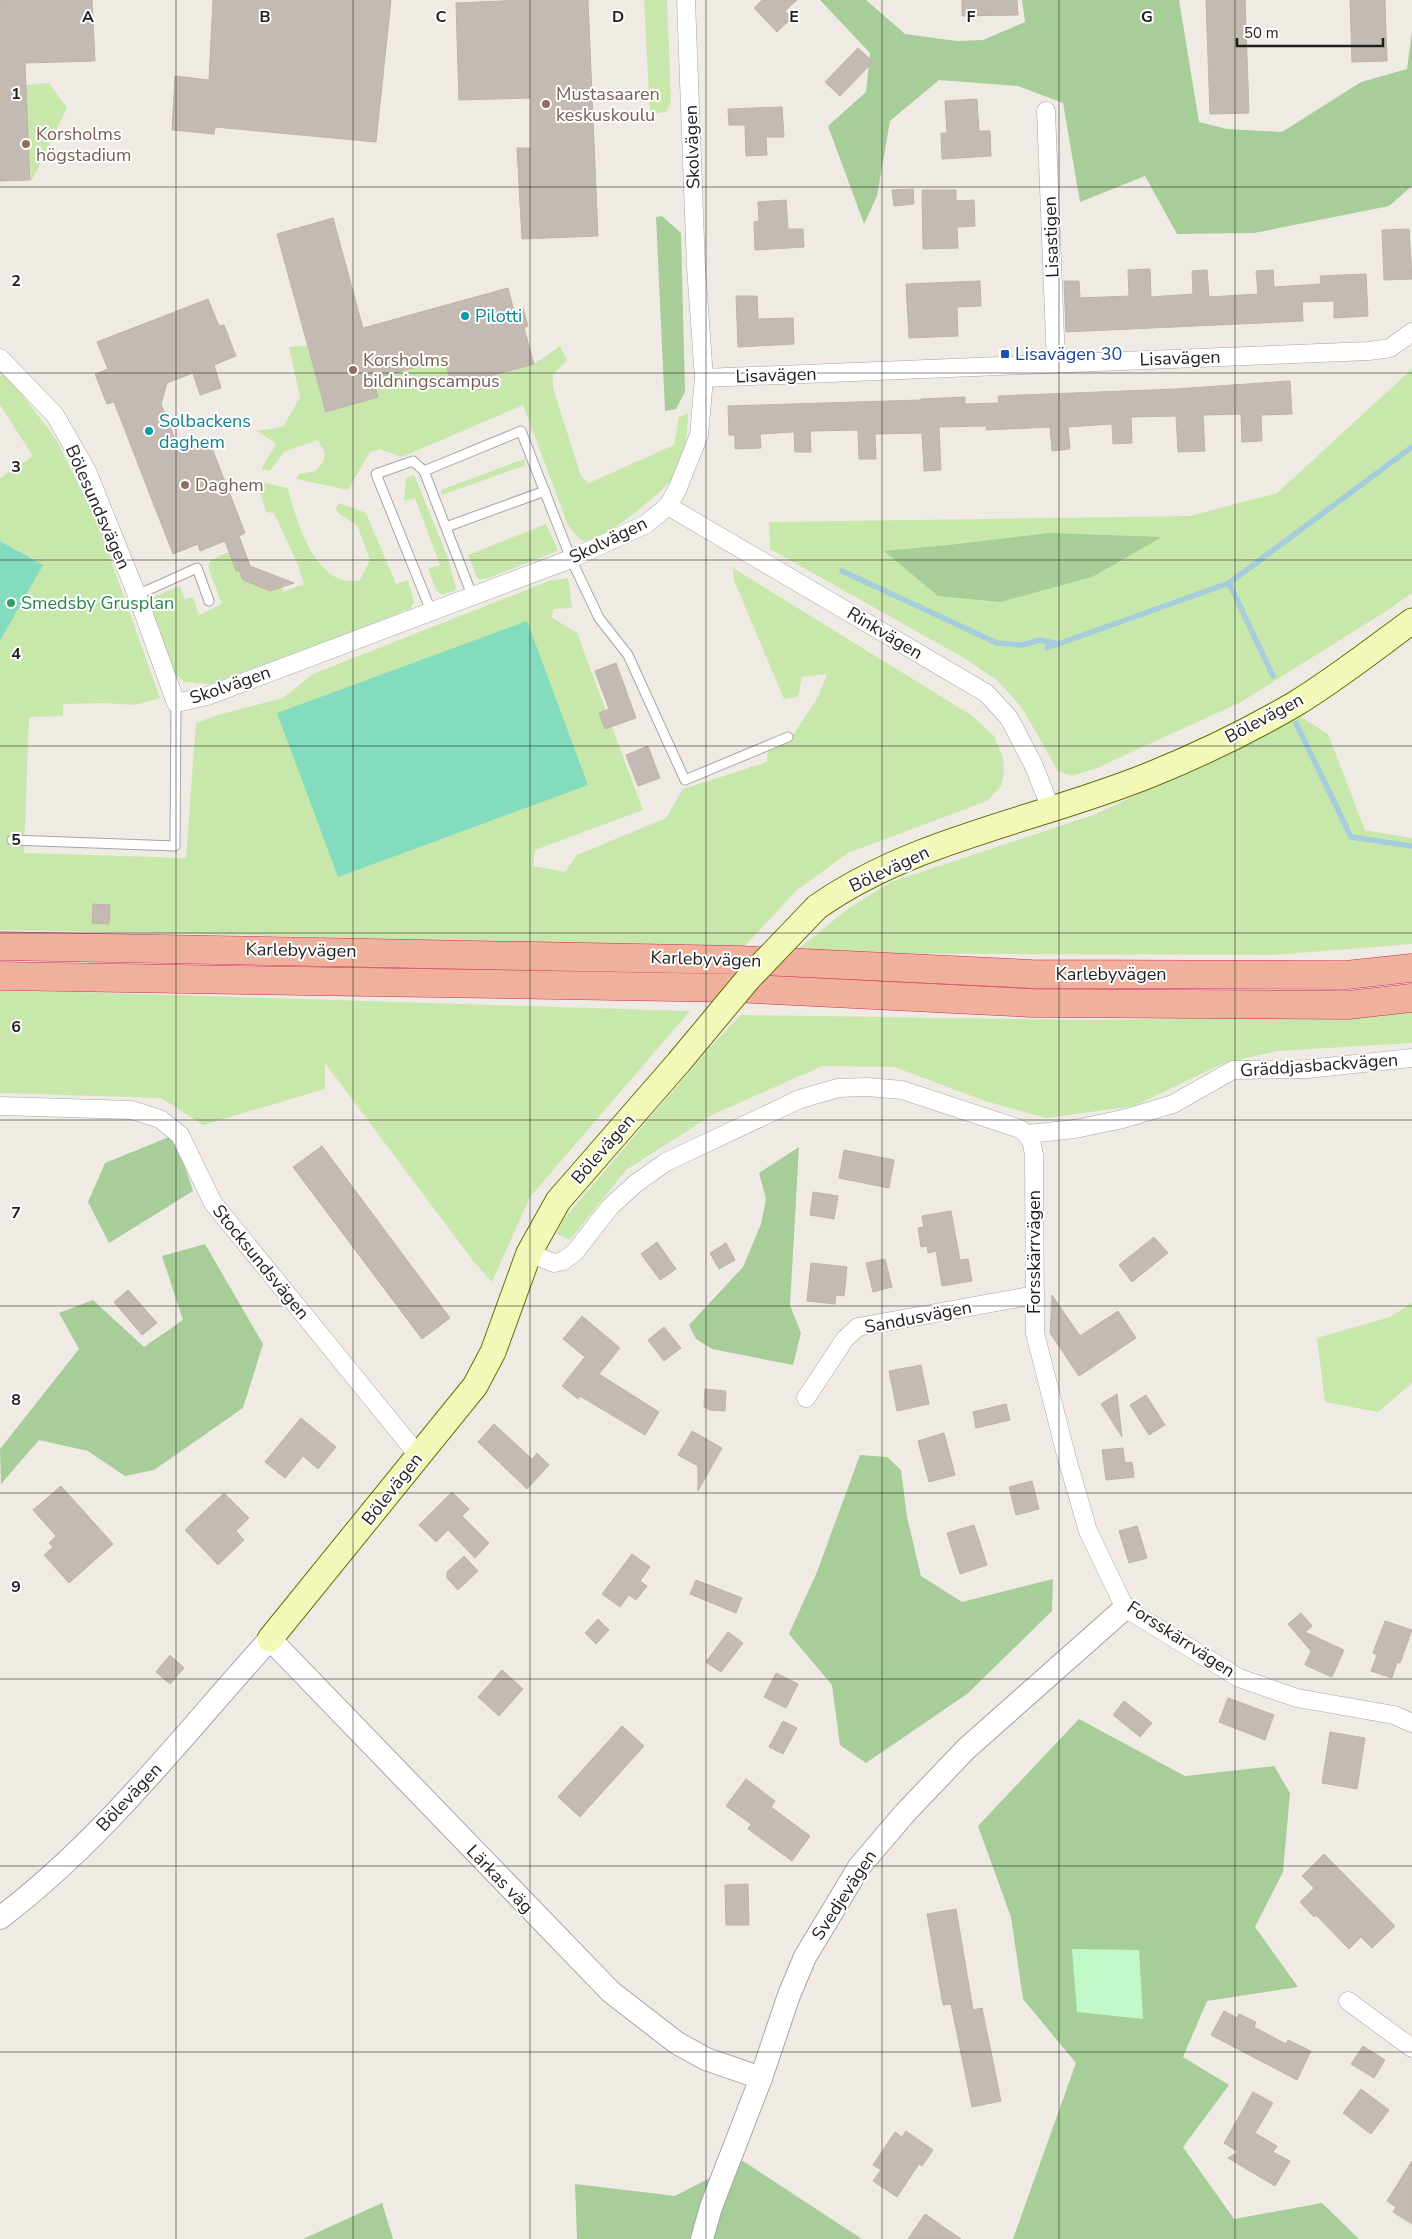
<svg xmlns="http://www.w3.org/2000/svg" width="1412" height="2239" font-family="'Nunito Sans',sans-serif">
	<style>
		.grass { fill: #c7e8aa }
		.forest { fill: #a7cd99 }
		.park { fill: #c1f8c8 }
		.pitch { fill: #83dcbd }
		.lines { fill: none; stroke-linecap: round; stroke-linejoin: round }
		.stream { stroke: #a5cddc; stroke-width: 5.5 }
		.building { fill: #c3bbb3; stroke: #c0b3a7 }
		.service-casing { stroke: #a5a5a5; stroke-width: 11 }
		.minor-casing { stroke: #a5a5a5; stroke-width: 19 }
		.tertiary-casing { stroke: #a5a5a5; stroke-width: 24 }
		.secondary-casing { stroke: #637307; stroke-width: 27 }
		.trunk-casing { stroke: #d6275d; stroke-width: 29 }
		.service { stroke: #fff; stroke-width: 9 }
		.minor { stroke: #fff; stroke-width: 18 }
		.tertiary { stroke: #fff; stroke-width: 22 }
		.secondary { stroke: #f3f8b8; stroke-width: 25 }
		.trunk { stroke: #f0b19c; stroke-width: 28 }
		.secondary-bridge-casing { stroke: #637307; stroke-width: 27; stroke-linecap: butt }
		.secondary-bridge { stroke: #f3f8b8; stroke-width: 25 }
		.grid { fill: none; stroke: #1e1e1e; stroke-width: 1; stroke-opacity: 0.55 }
		.education-dot { fill: #8d6e63; stroke: #fff; stroke-width: 2 }
		.culture-dot { fill: #0f9aa8; stroke: #fff; stroke-width: 2 }
		.transit-dot { fill: #1a4fb4; stroke: #fff; stroke-width: 2 }
		.leisure-dot { fill: #2e9e5b; stroke: #fff; stroke-width: 2 }
		.labels { text-anchor: middle; stroke-width: 4; stroke-linejoin: round; paint-order: stroke }
		.education-label { font-size: 18px; fill: #785e54; stroke: #fff; text-anchor: start }
		.street-label { font-size: 18px; fill: #1e1e1e; stroke: #fff }
		.culture-label { font-size: 18px; fill: #0d838f; stroke: #fff; text-anchor: start }
		.transit-label { font-size: 18px; fill: #164399; stroke: #fff; text-anchor: start }
		.leisure-label { font-size: 18px; fill: #27864d; stroke: #fff; text-anchor: start }
		.grid-label { font-size: 16px; text-anchor: middle; font-weight: bold; fill: #1e1e1e; stroke: #fff; stroke-width: 4; stroke-linejoin: round; paint-order: stroke }
	</style>
	<rect width="100%" height="100%" fill="#efebe4"/>
	<g class="grass">
		<polygon points="644,0 667,0 671,101 666,112 650,114"/>
		<polygon points="49,83 67,108 31,182 26,85"/>
		<path d="M 307,345 L 326,412 L 378,397 L 373,379 L 444,359 L 452,386 L 534,364 L 560,346 L 567,361 L 553,374 L 553,388 L 581,476 L 589,483 L 674,445 L 679,417 L 688,413 C 688,427 685,462 677,473 C 667,489 602,543 585,541 C 578,540 572,530 568,525 L 523,405 L 402,457 L 380,449 L 370,452 L 348,490 L 296,479 L 299,474 L 316,471 L 323,462 L 325,453 L 318,440 L 284,452 L 270,471 L 261,469 L 276,444 L 257,431 L 283,427 L 300,397 L 289,347 Z"/>
		<polygon points="1412,369 1412,593 1391,608 1241,702 1099,767 1072,776 1058,771 1022,708 998,681 964,658 770,549 769,522 1190,516 1277,493"/>
		<polygon points="3,373 20,392 56,439 97,521 160,698 135,705 105,703 63,704 63,716 29,717 24,853 186,858 196,723 218,715 283,698 313,674 549,581 568,578 572,608 554,609 551,617 577,633 643,810 535,850 533,866 565,872 577,855 666,818 683,789 767,762 768,743 789,741 818,697 827,674 802,677 798,697 784,699 734,580 733,568 971,715 994,736 1003,758 1004,773 1001,786 987,801 848,853 797,890 741,950 243,935 0,930 0,641 42,565 0,541 0,478 33,456 0,405 0,377"/>
		<polygon points="524,459 526,465 442,495 441,490"/>
		<polygon points="414,475 446,553 456,588 453,591 442,595 436,590 428,569 440,565 415,498 404,501 406,478"/>
		<path d="M 261,482 L 288,488 C 296,521 316,590 360,580 L 370,560 L 357,525 L 339,514 L 336,509 L 339,503 L 366,513 L 396,584 L 408,580 L 414,602 L 411,608 L 365,627 L 211,684 L 184,682 L 174,672 L 148,604 L 151,598 L 180,586 L 185,600 L 193,597 L 199,615 L 222,604 L 208,567 L 211,560 L 229,552 L 235,571 L 239,570 L 243,580 L 270,591 L 282,587 L 283,592 L 304,584 L 298,565 L 274,513 L 266,512 L 258,484 Z"/>
		<polygon points="546,524 557,548 557,551 486,579 478,579 468,555"/>
		<polygon points="1301,717 1328,734 1365,830 1412,838 1412,944 1274,955 793,953 849,908 891,882 1096,814"/>
		<polygon points="0,991 75,992 690,1011 530,1197 492,1282 474,1262 325,1063 325,1089 203,1125 161,1098 0,1093"/>
		<polygon points="1412,1010 1412,1043 1277,1051 1224,1063 1134,1106 1046,1118 985,1101 894,1067 822,1066 714,1114 626,1170 570,1240 557,1234 562,1221 713,1044 741,1015 1095,1020 1374,1014"/>
		<polygon points="1412,1303 1412,1383 1378,1412 1325,1402 1317,1338 1390,1317"/>
	</g>
	<g class="forest">
		<polygon points="820,0 866,0 905,34 957,41 983,40 1025,22 1022,0 1179,0 1199,122 1227,129 1282,132 1361,82 1407,69 1412,31 1412,186 1389,206 1254,233 1177,234 1145,176 1080,202 1063,103 1018,86 939,80 890,121 877,196 864,224 828,126 866,92 870,53"/>
		<polygon points="662,216 681,233 685,392 676,409 665,411 656,217"/>
		<polygon points="1049,533 1162,537 1092,577 1000,602 938,596 884,551 949,545"/>
		<polygon points="174,1135 193,1191 109,1243 88,1202 105,1163"/>
		<polygon points="799,1147 790,1305 801,1333 793,1365 712,1349 696,1339 689,1325 743,1267 761,1224 766,1199 759,1173"/>
		<polygon points="205,1244 263,1344 243,1408 154,1470 125,1476 88,1451 39,1440 1,1484 0,1449 79,1349 59,1313 93,1300 144,1347 183,1320 162,1256"/>
		<polygon points="860,1455 887,1457 901,1470 907,1517 921,1576 962,1602 1053,1579 1052,1611 967,1694 866,1763 840,1745 832,1685 789,1634 817,1572"/>
		<polygon points="1079,1719 1185,1776 1274,1766 1290,1793 1283,1872 1255,1927 1298,1987 1207,2001 1183,2057 1229,2085 1183,2147 1234,2219 1322,2203 1359,2239 1013,2239 1076,2063 1023,1999 1011,1917 978,1826"/>
		<polygon points="743,2161 862,2239 577,2239 575,2184 675,2196"/>
		<polygon points="382,2203 393,2239 303,2239"/>
	</g>
	<polygon class="park" points="1072,1949 1139,1950 1143,2019 1077,2012"/>
	<g class="pitch">
		<polygon points="0,541 43,565 0,641"/>
		<polygon points="527,621 588,785 338,877 277,713"/>
	</g>
	<g class="lines">
		<g class="stream">
			<polyline points="842,571 997,643 1022,645 1040,640 1058,644"/>
			<polyline points="1229,583 1273,676"/>
			<polyline points="1047,648 1229,583 1412,447"/>
			<polyline points="1296,723 1351,837 1412,846"/>
		</g>
	</g>
	<g class="building">
		<polygon points="0,0 92,0 95,61 25,63 30,180 0,181"/>
		<polygon points="213,0 391,0 376,142 215,127 214,134 172,130 175,76 209,80"/>
		<polygon points="524,0 588,0 598,236 522,239 517,148 531,148 531,98 459,100 456,3"/>
		<polygon points="762,0 797,0 785,11 792,18 777,32 754,8"/>
		<polygon points="962,0 1017,0 1018,15 962,16"/>
		<polygon points="1206,0 1245,0 1249,113 1210,114"/>
		<polygon points="1350,0 1385,0 1387,61 1352,62"/>
		<polygon points="858,48 873,62 840,96 825,82"/>
		<polygon points="977,99 979,131 990,131 991,156 942,159 941,133 947,133 945,101"/>
		<polygon points="782,107 784,137 766,137 767,155 746,156 745,125 729,125 728,109"/>
		<polygon points="913,189 914,204 894,206 892,190"/>
		<polygon points="922,190 956,190 956,201 974,200 975,226 957,227 958,248 923,249"/>
		<polygon points="786,200 788,229 803,229 804,247 755,250 754,222 759,221 758,202"/>
		<polygon points="333,218 363,328 508,288 514,311 523,308 528,326 524,328 534,364 452,386 444,359 373,379 378,397 326,412 277,234"/>
		<polygon points="1409,229 1412,279 1384,280 1382,230"/>
		<polygon points="1150,269 1151,297 1193,294 1192,271 1207,270 1209,297 1258,294 1256,271 1273,270 1274,287 1321,284 1320,276 1366,274 1368,316 1334,318 1334,301 1302,302 1303,321 1066,332 1064,281 1079,281 1080,298 1129,296 1128,270"/>
		<polygon points="980,281 981,306 957,307 958,336 909,338 906,284"/>
		<polygon points="736,296 757,296 758,319 793,318 794,344 738,347"/>
		<polygon points="208,299 219,326 224,325 236,356 214,365 221,388 200,395 193,373 167,383 161,404 181,454 210,443 245,533 239,536 250,566 294,583 270,591 243,580 239,570 236,571 225,541 200,551 198,544 173,554 114,402 107,404 95,374 108,369 97,342"/>
		<polygon points="1290,381 1292,414 1261,415 1262,441 1242,442 1241,414 1203,415 1205,451 1178,452 1176,416 1131,417 1132,443 1113,444 1112,424 1068,427 1070,449 1052,451 1050,427 986,430 986,426 939,427 941,470 924,471 922,433 875,434 876,459 859,459 858,430 810,431 811,452 795,452 794,432 760,434 761,448 735,449 735,435 729,435 728,406 921,400 921,399 965,397 965,404 999,403 998,396 1175,389"/>
		<polygon points="616,663 636,718 605,729 599,713 609,709 595,671"/>
		<polygon points="648,746 660,778 638,786 626,755"/>
		<polygon points="93,904 110,905 109,924 92,923"/>
		<polygon points="322,1146 450,1318 422,1339 293,1167"/>
		<polygon points="844,1150 894,1160 889,1188 839,1178"/>
		<polygon points="813,1192 838,1196 834,1219 810,1215"/>
		<polygon points="951,1211 960,1260 968,1259 972,1281 942,1286 936,1251 928,1253 927,1246 921,1247 918,1228 924,1227 922,1216"/>
		<polygon points="1154,1237 1168,1253 1132,1282 1119,1265"/>
		<polygon points="657,1242 676,1269 660,1280 641,1254"/>
		<polygon points="726,1243 735,1260 719,1269 710,1253"/>
		<polygon points="885,1259 892,1287 873,1292 866,1263"/>
		<polygon points="811,1263 847,1267 844,1296 836,1295 835,1304 807,1301"/>
		<polygon points="128,1290 157,1323 142,1335 114,1302"/>
		<polygon points="1052,1295 1080,1336 1118,1311 1136,1338 1079,1376 1050,1333"/>
		<polygon points="582,1316 620,1348 599,1374 659,1412 645,1435 580,1396 578,1399 562,1386 585,1357 563,1339"/>
		<polygon points="664,1327 681,1348 664,1361 648,1340"/>
		<polygon points="921,1365 929,1404 897,1411 889,1371"/>
		<polygon points="705,1389 726,1391 725,1411 710,1410 704,1407"/>
		<polygon points="1117,1394 1122,1437 1101,1404"/>
		<polygon points="1146,1395 1165,1425 1149,1435 1130,1405"/>
		<polygon points="1006,1404 1010,1420 976,1428 973,1412"/>
		<polygon points="301,1418 336,1447 318,1469 303,1456 285,1478 265,1462"/>
		<polygon points="494,1424 532,1459 537,1453 549,1465 527,1489 478,1442"/>
		<polygon points="692,1431 722,1448 698,1491 698,1466 678,1455"/>
		<polygon points="944,1433 955,1475 929,1482 918,1441"/>
		<polygon points="1123,1448 1125,1463 1132,1462 1134,1477 1106,1480 1102,1450"/>
		<polygon points="1032,1481 1039,1509 1016,1515 1009,1487"/>
		<polygon points="61,1486 113,1544 69,1583 44,1555 53,1547 49,1543 56,1536 33,1510"/>
		<polygon points="452,1492 469,1509 462,1516 489,1543 475,1558 448,1530 436,1542 419,1525"/>
		<polygon points="224,1493 249,1518 236,1531 244,1540 218,1565 185,1530"/>
		<polygon points="974,1525 987,1565 960,1574 947,1533"/>
		<polygon points="1137,1526 1147,1558 1129,1563 1119,1531"/>
		<polygon points="632,1554 650,1567 640,1581 647,1586 636,1600 629,1595 620,1607 602,1594"/>
		<polygon points="464,1556 478,1571 458,1590 447,1578 447,1572"/>
		<polygon points="696,1580 742,1598 736,1613 690,1594"/>
		<polygon points="1301,1613 1312,1626 1305,1632 1344,1650 1332,1677 1305,1665 1311,1651 1288,1624"/>
		<polygon points="598,1619 609,1630 596,1644 585,1633"/>
		<polygon points="1385,1621 1412,1630 1400,1663 1397,1662 1392,1678 1371,1671 1377,1655 1373,1653"/>
		<polygon points="728,1632 743,1643 721,1672 706,1662"/>
		<polygon points="170,1655 184,1668 170,1684 156,1672"/>
		<polygon points="502,1670 523,1689 499,1716 478,1697"/>
		<polygon points="776,1673 798,1684 786,1708 764,1697"/>
		<polygon points="1228,1698 1274,1715 1265,1740 1219,1722"/>
		<polygon points="1124,1701 1152,1723 1140,1737 1113,1715"/>
		<polygon points="783,1721 797,1728 783,1754 769,1747"/>
		<polygon points="622,1726 644,1746 580,1817 558,1797"/>
		<polygon points="1330,1732 1365,1738 1357,1789 1322,1783"/>
		<polygon points="746,1779 775,1801 771,1807 810,1836 792,1861 748,1829 751,1824 726,1806"/>
		<polygon points="1324,1854 1395,1926 1372,1948 1361,1937 1349,1949 1316,1915 1314,1917 1300,1902 1314,1888 1302,1876"/>
		<polygon points="748,1884 749,1925 726,1925 725,1885"/>
		<polygon points="956,1909 973,2010 982,2008 1001,2101 972,2107 951,2004 943,2005 927,1914"/>
		<polygon points="1224,2011 1237,2018 1239,2014 1256,2022 1254,2027 1286,2044 1288,2040 1311,2051 1297,2080 1211,2035"/>
		<polygon points="1363,2046 1385,2060 1374,2078 1351,2064"/>
		<polygon points="1361,2089 1389,2110 1371,2134 1343,2113"/>
		<polygon points="1253,2092 1273,2103 1255,2133 1277,2146 1273,2152 1290,2161 1275,2186 1228,2158 1238,2152 1224,2143"/>
		<polygon points="906,2131 933,2150 922,2166 919,2164 897,2197 873,2181 881,2170 873,2165 895,2132 902,2137"/>
		<polygon points="1412,2161 1412,2224 1393,2212 1396,2207 1387,2201"/>
		<polygon points="925,2214 961,2239 908,2239"/>
	</g>
	<g class="lines">
		<g class="service-casing">
			<g id="service">
				<polyline points="424,471 413,461 376,474 431,611"/>
				<polyline points="446,527 545,491"/>
				<polyline points="137,595 197,568 209,601"/>
				<polyline points="472,595 424,471 521,431 571,559 599,618 628,655 685,780 788,737"/>
				<polyline points="12,840 175,846 176,703"/>
			</g>
		</g>
		<g class="minor-casing">
			<g id="minor">
				<polyline points="1046,111 1056,363"/>
				<polyline points="0,358 55,415 87,471 137,595 176,703 207,696 571,559 646,524 668,506 677,490 699,435 704,378 696,267 686,0"/>
				<polyline points="704,378 1369,351 1390,348 1412,332"/>
				<polyline points="668,506 986,693 1009,718 1033,764 1051,809"/>
				<polyline points="0,1106 132,1110 160,1119 180,1135 213,1203 418,1455"/>
				<polyline points="1028,1134 1075,1129 1123,1119 1173,1104 1233,1070 1307,1069 1412,1058"/>
				<path d="M 529,1253 L 554,1263 L 563,1261 L 575,1252 L 610,1207 L 635,1184 L 666,1162 L 800,1099 L 838,1088 L 867,1087 L 902,1090 L 1020,1129 C 1031,1136 1032,1142 1034,1155 L 1035,1333 L 1066,1455 L 1088,1531 L 1125,1608 L 1239,1678 L 1297,1698 L 1394,1715 L 1412,1723"/>
				<polyline points="806,1398 845,1339 858,1327 1035,1295"/>
				<polyline points="1348,2001 1412,2048"/>
			</g>
		</g>
		<g class="tertiary-casing">
			<g id="tertiary">
				<path d="M 0,1918 C 104,1839 183,1735 270,1639 L 611,1992 L 677,2043 L 706,2059 L 761,2078"/>
				<polyline points="702,2239 711,2207 761,2078 789,1995 805,1957 859,1867 905,1813 966,1749 1125,1608"/>
			</g>
		</g>
		<g class="secondary-casing">
			<g id="secondary">
				<path d="M 817,907 C 915,838 1043,819 1152,774 C 1199,755 1252,729 1295,704 C 1336,679 1374,649 1412,621"/>
				<polyline points="270,1639 475,1386 493,1352 529,1253 558,1201 679,1062"/>
			</g>
		</g>
		<g class="trunk-casing">
			<g id="trunk">
				<polyline points="0,946 739,960 1032,974 1346,975 1412,968"/>
				<polyline points="0,976 733,988 1032,1003 1348,1005 1412,998"/>
			</g>
		</g>
		<use href="#service" class="service"/>
		<use href="#minor" class="minor"/>
		<use href="#tertiary" class="tertiary"/>
		<use href="#secondary" class="secondary"/>
		<use href="#trunk" class="trunk"/>
		<g class="secondary-bridge-casing">
			<polyline id="secondary-bridge" points="679,1062 748,979 817,907"/>
		</g>
		<use href="#secondary-bridge" class="secondary-bridge"/>
	</g>
	<path class="grid" d="M 176,0 L 176,2239M 353,0 L 353,2239M 530,0 L 530,2239M 706,0 L 706,2239M 882,0 L 882,2239M 1059,0 L 1059,2239M 1235,0 L 1235,2239M 0,187 L 1412,187M 0,373 L 1412,373M 0,560 L 1412,560M 0,746 L 1412,746M 0,933 L 1412,933M 0,1120 L 1412,1120M 0,1306 L 1412,1306M 0,1493 L 1412,1493M 0,1679 L 1412,1679M 0,1866 L 1412,1866M 0,2052 L 1412,2052"/>
	<g class="education-dot">
		<circle cx="546" cy="104" r="5"/>
		<circle cx="26" cy="144" r="5"/>
		<circle cx="353" cy="370" r="5"/>
		<circle cx="185" cy="485" r="5"/>
	</g>
	<g class="culture-dot">
		<circle cx="465" cy="316" r="5"/>
		<circle cx="149" cy="431" r="5"/>
	</g>
	<rect class="transit-dot" x="1000" y="349" width="10" height="10" rx="2.5"/>
	<circle class="leisure-dot" cx="11" cy="603" r="5"/>
	<g class="labels">
		<g class="education-label">
			<text x="556" y="100">Mustasaaren<tspan x="556" dy="21">keskuskoulu</tspan></text>
			<text x="36" y="140">Korsholms<tspan x="36" dy="21">högstadium</tspan></text>
			<text x="363" y="366">Korsholms<tspan x="363" dy="21">bildningscampus</tspan></text>
			<text x="195" y="491">Daghem</text>
		</g>
		<g class="street-label">
			<text transform="translate(692 147) rotate(-92)" y="6">Skolvägen</text>
			<text transform="translate(1051 237) rotate(-92)" y="6">Lisastigen</text>
			<text transform="translate(1180 358) rotate(-2)" y="6">Lisavägen</text>
			<text transform="translate(776 375) rotate(-2)" y="6">Lisavägen</text>
			<text transform="translate(98 507) rotate(66)" y="6">Bölesundsvägen</text>
			<text transform="translate(608 540) rotate(-26)" y="6">Skolvägen</text>
			<text transform="translate(885 633) rotate(31)" y="6">Rinkvägen</text>
			<text transform="translate(230 685) rotate(-19)" y="6">Skolvägen</text>
			<text transform="translate(1264 718) rotate(-28)" y="6">Bölevägen</text>
			<text transform="translate(889 869) rotate(-25)" y="6">Bölevägen</text>
			<text transform="translate(301 950) rotate(1)" y="6">Karlebyvägen</text>
			<text transform="translate(706 959) rotate(2)" y="6">Karlebyvägen</text>
			<text x="1111" y="980">Karlebyvägen</text>
			<text transform="translate(1319 1065) rotate(-4)" y="6">Gräddjasbackvägen</text>
			<text transform="translate(603 1149) rotate(-49)" y="6">Bölevägen</text>
			<text transform="translate(1034 1252) rotate(-90)" y="6">Forsskärrvägen</text>
			<text transform="translate(261 1262) rotate(51)" y="6">Stocksundsvägen</text>
			<text transform="translate(918 1317) rotate(-11)" y="6">Sandusvägen</text>
			<text transform="translate(392 1489) rotate(-52)" y="6">Bölevägen</text>
			<text transform="translate(1181 1639) rotate(33)" y="6">Forsskärrvägen</text>
			<text transform="translate(129 1797) rotate(-47)" y="6">Bölevägen</text>
			<text transform="translate(500 1879) rotate(46)" y="6">Lärkas väg</text>
			<text transform="translate(844 1895) rotate(-57)" y="6">Svedjevägen</text>
		</g>
		<g class="culture-label">
			<text x="475" y="322">Pilotti</text>
			<text x="159" y="427">Solbackens<tspan x="159" dy="21">daghem</tspan></text>
		</g>
		<g class="transit-label">
			<text x="1015" y="360">Lisavägen 30</text>
		</g>
		<g class="leisure-label">
			<text x="21" y="609">Smedsby Grusplan</text>
		</g>
	</g>
	<g class="grid-label">
		<text x="88" y="22">A</text>
		<text x="265" y="22">B</text>
		<text x="441" y="22">C</text>
		<text x="618" y="22">D</text>
		<text x="794" y="22">E</text>
		<text x="971" y="22">F</text>
		<text x="1147" y="22">G</text>
		<text x="16" y="99">1</text>
		<text x="16" y="286">2</text>
		<text x="16" y="472">3</text>
		<text x="16" y="659">4</text>
		<text x="16" y="845">5</text>
		<text x="16" y="1032">6</text>
		<text x="16" y="1218">7</text>
		<text x="16" y="1405">8</text>
		<text x="16" y="1592">9</text>
	</g>
	<path d="M1237 38v8h146v-8" fill="none" stroke="#1e1e1e" stroke-width="2.5"/>
	<text x="1244" y="38" font-size="15" fill="#1e1e1e" stroke="#ffffff" stroke-width="4" paint-order="stroke">50 m</text>
</svg>
